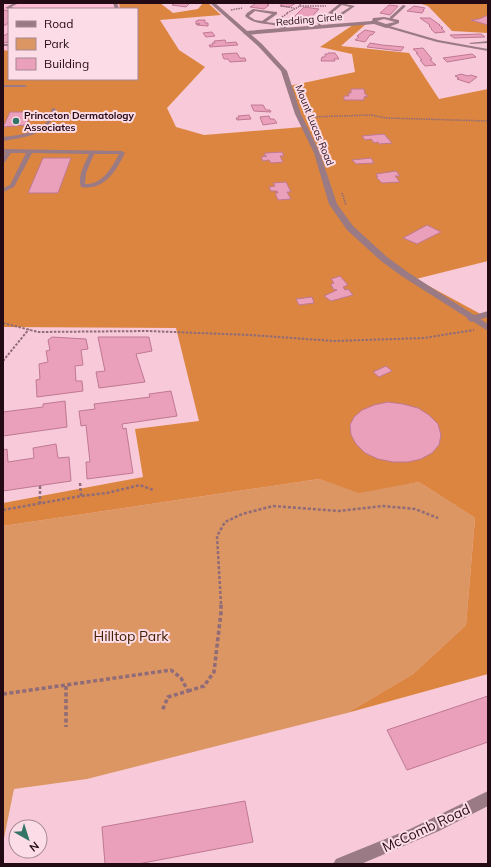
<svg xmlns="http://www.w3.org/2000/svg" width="491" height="867" font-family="Mulish,sans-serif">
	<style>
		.built { fill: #febbd2 }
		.green { fill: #db9663 }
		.forest { fill: #db8540 }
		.building { fill: #eaa0ba; stroke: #bf7892 }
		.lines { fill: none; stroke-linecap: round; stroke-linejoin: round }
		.path-far3 { stroke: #906b78; stroke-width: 1.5; stroke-dasharray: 1.5 1; stroke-linecap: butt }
		.path-far2 { stroke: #906b78; stroke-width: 2; stroke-dasharray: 2.5 1.5; stroke-linecap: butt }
		.path-far1 { stroke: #906b78; stroke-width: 2.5; stroke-dasharray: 3 2; stroke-linecap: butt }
		.path { stroke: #906b78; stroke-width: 3.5; stroke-dasharray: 4 2.5; stroke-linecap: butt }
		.service { fill: #9a7a84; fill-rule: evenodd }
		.minor { fill: #9a7a84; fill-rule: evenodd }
		.tertiary { fill: #9a7a84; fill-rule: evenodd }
		.poi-dot { fill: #327566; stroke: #fcdce6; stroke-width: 1.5 }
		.labels { text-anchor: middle; stroke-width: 4; stroke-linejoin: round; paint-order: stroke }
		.far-street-label { font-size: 10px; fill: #240a15; stroke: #fcdce6 }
		.far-poi-label { font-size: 10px; font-weight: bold; fill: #240a15; stroke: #fcdce6; text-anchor: start }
		.near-park-label { font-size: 14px; fill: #422002; stroke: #fcdce6 }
		.near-street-label { font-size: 14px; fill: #240a15; stroke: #fcdce6 }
	</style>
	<rect width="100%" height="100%" fill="#f8cad9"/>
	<polygon class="built" points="3,3 119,3 120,9 9,9 9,51 3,50"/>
	<polygon class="green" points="319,479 359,492 419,482 475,518 466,625 413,674 347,713 87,779 14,789 3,843 3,526"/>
	<g class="forest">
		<polygon points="119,3 160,3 173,13 198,9 203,3 208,3 221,15 160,20 179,50 205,67 167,108 176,127 204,135 303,127 289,86 355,72 352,54 320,47 353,25 366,24 341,46 409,53 439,99 488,89 488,261 416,279 488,318 488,674 347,713 413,674 466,625 475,518 419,482 359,493 319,479 3,526 3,503 143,477 135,429 199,421 176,328 3,327 3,50 9,51 9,79 137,79 137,9 120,9"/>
		<polygon points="418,3 488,3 488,33 452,31 428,6"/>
	</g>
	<g class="building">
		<polygon points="172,3 186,3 189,4 186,7 172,5 175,3"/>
		<polygon points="252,3 270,3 267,5 269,5 264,9 250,7 255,4"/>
		<polygon points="296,3 289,7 280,6 282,3"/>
		<polygon points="389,5 398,6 390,15 380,13"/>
		<polygon points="414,6 425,8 423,10 424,10 422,13 407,11"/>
		<polygon points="304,7 319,9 306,23 296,23 298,21 291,20"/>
		<polygon points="3,10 9,11 9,23 3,26"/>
		<polygon points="488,15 488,25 471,20 479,19"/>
		<polygon points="420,18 430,18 440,25 439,25 443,28 441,28 445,32 435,33 431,29 432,29 429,26 430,25"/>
		<polygon points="198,20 205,20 205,23 208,23 208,26 197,25 196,24 200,24 196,24 196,21 198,21"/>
		<polygon points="365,30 375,32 372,35 370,35 365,42 355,40 359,37 357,36"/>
		<polygon points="212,32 215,36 206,37 203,33"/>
		<polygon points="9,33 9,42 3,43 3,36"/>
		<polygon points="481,34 485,37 454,38 450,35"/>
		<polygon points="225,40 226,43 236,42 238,45 210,47 209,45 213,45 212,43 215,43 214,41"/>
		<polygon points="370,43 382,45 404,47 401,51 367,47"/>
		<polygon points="423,48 432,59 430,60 436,65 425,66 420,60 422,60 416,53 418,53 413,49"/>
		<polygon points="237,53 240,58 245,58 246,61 230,62 228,59 224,59 222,54"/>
		<polygon points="328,53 335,53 339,59 334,59 335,61 321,61 322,57 325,57 325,54 328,54"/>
		<polygon points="472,54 476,57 447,62 443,58"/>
		<polygon points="461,74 468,76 471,75 477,77 469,83 457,79 459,78 455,76"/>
		<polygon points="351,89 364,89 365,94 368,96 364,97 364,100 344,100 344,96 349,96 348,93 351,93"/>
		<polygon points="251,105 263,105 266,110 270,110 271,112 254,111"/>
		<polygon points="10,112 33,112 30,117 27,116 26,119 29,119 26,125 3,127"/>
		<polygon points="249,115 251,119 237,120 236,118 239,118 238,116"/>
		<polygon points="269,116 270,119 274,119 277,123 263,125 260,117"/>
		<polygon points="384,134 392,143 379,144 378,142 374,143 371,139 365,140 362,136"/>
		<polygon points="282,152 284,156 280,156 283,162 271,163 269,160 263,161 261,157 267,156 265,156 264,154 266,153"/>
		<polygon points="43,158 71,158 58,193 28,193"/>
		<polygon points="371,158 374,163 356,164 352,160"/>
		<polygon points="396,171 400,176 395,176 400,182 382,183 376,177 378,177 376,174"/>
		<polygon points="286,182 291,192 287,192 291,199 278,200 275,193 278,193 277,191 271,191 269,187 275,186 273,183"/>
		<polygon points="427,225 441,232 417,244 403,238"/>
		<polygon points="340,276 348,285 343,287 345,290 348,289 353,295 331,301 324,296 337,290 333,289 331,284 334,283 331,279"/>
		<polygon points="312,297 314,303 299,305 296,299"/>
		<polygon points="52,337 86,339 88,349 81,350 83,365 75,366 76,381 82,381 83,391 37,397 36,380 40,379 39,364 48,362 46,351 50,350 48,340"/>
		<polygon points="98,337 149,337 152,351 136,354 145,382 99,388 96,372 105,371"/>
		<polygon points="386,366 392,371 379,377 373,372"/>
		<polygon points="171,391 177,416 122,424 123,429 126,428 133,473 87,479 86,462 90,462 86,425 81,426 79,411 95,409 94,404 150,397 149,394"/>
		<polygon points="65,401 67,427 3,436 3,412 43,407 43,404"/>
		<polygon points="388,402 403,404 418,408 429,415 438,424 441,435 439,445 432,453 421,459 408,462 393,462 378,459 365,453 356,444 351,435 350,425 354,417 362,410 374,405"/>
		<polygon points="56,444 58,458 69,457 71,481 3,491 3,450 7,449 8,462 34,458 33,448"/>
		<polygon points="488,696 488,742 407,770 387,730"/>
		<polygon points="245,801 253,842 138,864 105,864 102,827"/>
	</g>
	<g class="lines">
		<g class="path-far3">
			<polyline points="281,6 294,8"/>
			<polyline points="300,6 326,6"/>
			<polyline points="231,10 242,8"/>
			<polyline points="287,13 300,6 300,3"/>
			<polyline points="282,17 288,13"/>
			<polyline points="309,117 372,115 386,118 488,121"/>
			<polyline points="342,193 346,205"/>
		</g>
		<g class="path-far2">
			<polyline points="3,323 38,332 148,331 250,335 334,341 424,338 474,330"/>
			<polyline points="3,361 29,329"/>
		</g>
		<g class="path-far1">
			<polyline points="80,483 81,496"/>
			<polyline points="40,486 40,504"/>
			<polyline points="3,510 81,496 107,493 140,485 153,490"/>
			<polyline points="221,604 217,536 225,522 242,514 273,506 339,511 383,506 415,509 438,518"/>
		</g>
		<g class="path">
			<polyline points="66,686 66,727"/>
			<polyline points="188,691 204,686 214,672 221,612 221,603"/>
			<polyline points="3,694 171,670 181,678 188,691 168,697 162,711"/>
		</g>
		<g class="service">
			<polygon points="14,3 19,3 11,7 16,9 9,9 5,8"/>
			<polygon points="113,3 117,3 119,9 115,9"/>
			<path d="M 340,3 L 355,6 L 341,16 L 320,24 L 322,26 L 319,27 L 317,22 L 336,15 L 328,13 ZM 342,5 L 350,7 L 339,14 L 333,12 Z"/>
			<polygon points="403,5 406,6 392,19 390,19 390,17"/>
			<path d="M 253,9 L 277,12 L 277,14 L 266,22 L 282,24 L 289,30 L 286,31 C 273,20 258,28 245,16 L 247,13 ZM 255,11 L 272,14 L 262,21 L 255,20 L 249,16 Z"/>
			<polygon points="386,25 438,40 488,49 488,51 437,42 385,27"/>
			<polygon points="488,41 488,43 471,44 469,43"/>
			<rect x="3" y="44" width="6" height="2"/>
			<polygon points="3,85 25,85 27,86 25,87 3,87"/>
			<path d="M 52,108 L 56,109 C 50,135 26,137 3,141 L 3,137 C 17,135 39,134 48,120 C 50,117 51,112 52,108 Z"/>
			<path d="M 3,149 L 122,151 L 125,153 C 116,171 104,191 81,187 C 77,176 85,164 89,154 L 32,153 L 14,187 L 3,192 L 3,188 L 10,185 L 26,153 L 11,153 L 5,162 L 3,163 L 3,157 L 5,153 L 3,153 ZM 94,154 L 119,154 C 112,168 102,185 85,184 L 86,173 Z"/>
		</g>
		<g class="minor">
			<path d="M 384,17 L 399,20 L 399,23 L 386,28 L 374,24 L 246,35 L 243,33 L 246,31 L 372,21 L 373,18 ZM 384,19 L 395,22 L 386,24 L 377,21 Z"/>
			<polygon points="488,311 488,317 471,322 467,319 468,317"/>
			<polygon points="488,791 488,806 439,831 361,864 333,864 336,859 410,829"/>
		</g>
		<polygon class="tertiary" points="210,3 215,3 262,44 287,71 301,114 320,153 337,204 353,226 387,257 409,273 488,324 488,331 403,277 381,261 347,230 329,204 314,153 295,114 281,71 258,46"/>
	</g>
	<circle class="poi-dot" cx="16" cy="121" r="4"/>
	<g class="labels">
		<g class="far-street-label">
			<text transform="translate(309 19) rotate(-5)" y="4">Redding Circle</text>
			<text transform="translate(315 125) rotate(68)" y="4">Mount Lucas Road</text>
		</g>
		<g class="far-poi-label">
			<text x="24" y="119">Princeton Dermatology<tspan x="24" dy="12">Associates</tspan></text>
		</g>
		<g class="near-park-label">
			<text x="131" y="641">Hilltop Park</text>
		</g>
		<g class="near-street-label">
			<text transform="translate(426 828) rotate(-25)" y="5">McComb Road</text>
		</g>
	</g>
	<rect width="491" height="867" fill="none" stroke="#240a15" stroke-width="8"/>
	<rect x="8" y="8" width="130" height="72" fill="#fcdce6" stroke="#a68892"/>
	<rect x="16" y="21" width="20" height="6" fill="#9a7a84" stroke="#a68892"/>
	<text x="44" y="28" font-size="12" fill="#240a15">Road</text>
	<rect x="16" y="38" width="20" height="12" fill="#db9663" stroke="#a68892"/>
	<text x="44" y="48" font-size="12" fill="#240a15">Park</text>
	<rect x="16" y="58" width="20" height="12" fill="#eaa0ba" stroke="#a68892"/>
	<text x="44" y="68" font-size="12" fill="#240a15">Building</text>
	<g transform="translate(28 839) rotate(141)"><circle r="19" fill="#fcdce6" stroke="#a68892"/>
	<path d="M0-3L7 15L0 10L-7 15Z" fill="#327566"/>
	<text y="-6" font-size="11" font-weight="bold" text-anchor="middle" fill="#240a15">N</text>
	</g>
</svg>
